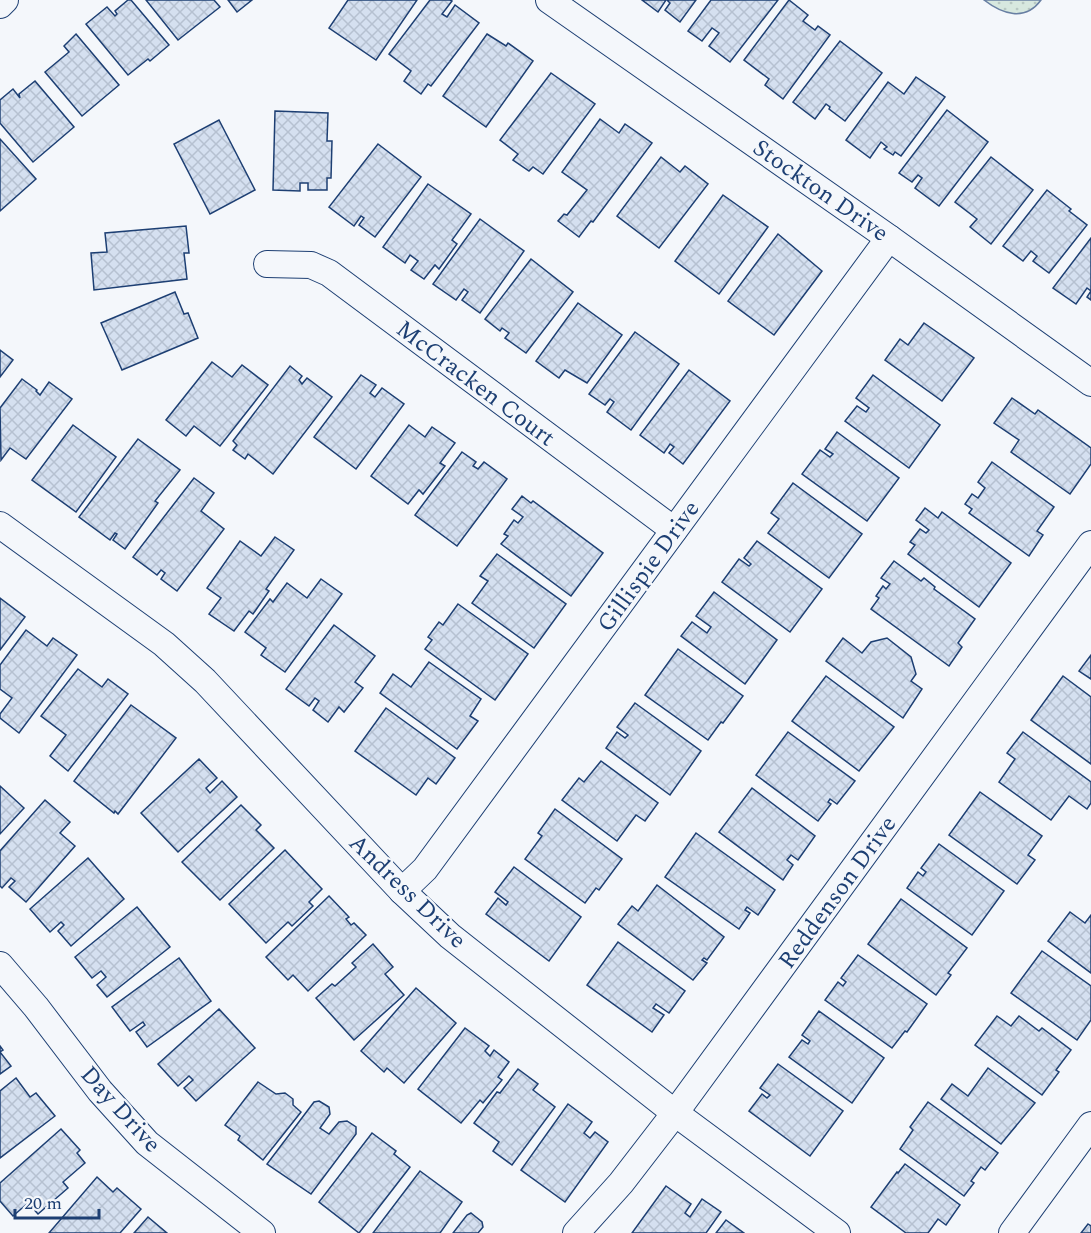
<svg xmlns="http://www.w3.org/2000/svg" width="1091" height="1233" font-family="Spectral,serif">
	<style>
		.grass { fill: url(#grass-dots); stroke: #687fa3; stroke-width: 1.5 }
		.building { fill: url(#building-cross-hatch); stroke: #1d3f73; stroke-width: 1.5 }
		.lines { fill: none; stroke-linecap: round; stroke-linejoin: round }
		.minor-casing { stroke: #1d3f73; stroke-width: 28 }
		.minor { stroke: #f4f7fb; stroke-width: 26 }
		.labels { text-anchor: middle; stroke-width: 4.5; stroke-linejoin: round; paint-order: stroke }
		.street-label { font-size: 24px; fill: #1d3f73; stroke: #f4f7fb }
	</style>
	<defs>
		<pattern id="grass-dots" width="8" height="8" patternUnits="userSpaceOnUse" patternTransform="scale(1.5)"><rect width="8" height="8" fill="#d7e8df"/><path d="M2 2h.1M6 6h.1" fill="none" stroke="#b8c8c3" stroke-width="1.8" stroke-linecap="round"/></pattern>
		<pattern id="building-cross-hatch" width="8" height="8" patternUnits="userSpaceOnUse" patternTransform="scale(1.5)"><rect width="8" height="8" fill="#d5e0f0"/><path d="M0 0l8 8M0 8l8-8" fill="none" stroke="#b6c1d1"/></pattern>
	</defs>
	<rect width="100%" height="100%" fill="#f4f7fb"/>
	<path class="grass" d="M 984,0 L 1041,0 C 1025,22 1002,14 984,0 Z"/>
	<g class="building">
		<polygon points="128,0 131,0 169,45 150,61 148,59 128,75 86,24 107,7 115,16 117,14 115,11"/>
		<polygon points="146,0 214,0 220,7 178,40"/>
		<polygon points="228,0 252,0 237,12"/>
		<polygon points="348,0 417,0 376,60 329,28"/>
		<polygon points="430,0 450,0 452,1 442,14 447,17 455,5 479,23 431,86 428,84 421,94 404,81 411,71 389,54"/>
		<polygon points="642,0 666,0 658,12"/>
		<polygon points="667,0 696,0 680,22 665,10 670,3"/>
		<polygon points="711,0 778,0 730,62 709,46 719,33 712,28 702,41 688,31"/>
		<polygon points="789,0 808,15 803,21 815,30 818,26 830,35 783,99 765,85 769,79 744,60"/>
		<polygon points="76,34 119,85 82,116 45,72 69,52 64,46"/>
		<polygon points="487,34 506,46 508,43 533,61 486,127 443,96"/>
		<polygon points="840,41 882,73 845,121 829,109 830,107 826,104 815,119 793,102"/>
		<polygon points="551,73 595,104 543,174 533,167 529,171 513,160 518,154 500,140"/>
		<polygon points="916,77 945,97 901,156 895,152 893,155 884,149 887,147 881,142 870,158 846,140 888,82 904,94"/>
		<polygon points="35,81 74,127 33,162 0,123 0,100 13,89 20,98 19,94"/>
		<polygon points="947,110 988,142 939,206 915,188 922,178 918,175 912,182 899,173"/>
		<polygon points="275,111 328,113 327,141 332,141 331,178 327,178 327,190 308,190 308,183 300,183 300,191 273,190"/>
		<polygon points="600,119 619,133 625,124 652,143 593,222 591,221 579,237 558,221 564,214 567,215 587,190 562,172"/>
		<polygon points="219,120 255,190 210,214 174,144"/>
		<polygon points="0,139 36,179 0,211"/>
		<polygon points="378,144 421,177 375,237 359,225 364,218 361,216 354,226 329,207"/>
		<polygon points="661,157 680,172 685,166 708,184 659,248 617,216"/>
		<polygon points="991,157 1033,190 991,244 970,227 977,219 955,202"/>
		<polygon points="428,184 471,214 452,240 457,244 439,269 435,265 424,279 411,270 418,261 410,255 405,263 383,247"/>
		<polygon points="1047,190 1071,209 1069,211 1087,225 1049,273 1033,261 1037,256 1031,251 1023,261 1003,246"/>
		<polygon points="723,195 768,227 719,294 675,261"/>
		<polygon points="480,219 524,251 480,313 462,300 468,292 464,289 456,300 433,284"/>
		<polygon points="186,226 189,253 184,253 187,279 94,290 91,253 107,252 105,233"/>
		<polygon points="778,234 822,271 774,335 728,301"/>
		<polygon points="1091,238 1091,300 1087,297 1091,291 1087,288 1076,304 1053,288"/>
		<polygon points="531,259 573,292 526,353 505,338 509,333 502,328 500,331 485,319"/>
		<polygon points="175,292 184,314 188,313 198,338 122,370 101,323"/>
		<polygon points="578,303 622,335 587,383 565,370 559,378 536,361"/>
		<polygon points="924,323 974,358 942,401 885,360 900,339 908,345"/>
		<polygon points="635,332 679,364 631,430 607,412 614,402 610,399 605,405 589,394"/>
		<polygon points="0,350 13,360 0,377"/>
		<polygon points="212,362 232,377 242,365 268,385 220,446 194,426 186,436 166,420"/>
		<polygon points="290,366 302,376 299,380 302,384 307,378 332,397 273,474 248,454 245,459 233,450 237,445 233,441"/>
		<polygon points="689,370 730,401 683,464 669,453 674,447 670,444 664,453 640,435"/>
		<polygon points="361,375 376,385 370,393 375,397 382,388 404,404 356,469 314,437"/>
		<polygon points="873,375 940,425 909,468 845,421 857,406 866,412 869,408 856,398"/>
		<polygon points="22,379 37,390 36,391 40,395 49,382 72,399 26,459 10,448 1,460 0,408"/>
		<polygon points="1012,398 1035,414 1038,410 1091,448 1091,464 1070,494 1011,452 1019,440 994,423"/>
		<polygon points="73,425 116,457 76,512 32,480"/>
		<polygon points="409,425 425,437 432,427 455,443 440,463 445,466 423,494 419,490 408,504 371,476"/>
		<polygon points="837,432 899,478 867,521 802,474 820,450 830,457 833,454 825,449"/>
		<polygon points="138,439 180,470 155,501 158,503 125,549 113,540 117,534 115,533 110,540 79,517"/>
		<polygon points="462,452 476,462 473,466 478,469 484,462 507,479 457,546 415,515"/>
		<polygon points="992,462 1054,507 1037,531 1043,535 1029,556 969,513 972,509 965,504 972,494 978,498 985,488 978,482"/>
		<polygon points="194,478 214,493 201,511 224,529 177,591 161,579 165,573 161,570 157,575 133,557"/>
		<polygon points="793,483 862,534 829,578 768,533 779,519 771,513"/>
		<polygon points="522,496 531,503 533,501 603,553 571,596 501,544 508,536 504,534 514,520 518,523 523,517 512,509"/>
		<polygon points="925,508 938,518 942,512 1011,563 979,607 908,554 915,545 910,542 920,529 926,533 929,530 916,520"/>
		<polygon points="275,537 294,550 266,589 269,591 253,614 249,611 234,631 209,614 221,598 207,588 240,541 261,556"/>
		<polygon points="757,541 822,589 790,632 722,582 739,559 749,566 751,564 744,558"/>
		<polygon points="497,554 566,604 534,648 472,603 488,581 480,576"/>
		<polygon points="894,561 921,581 924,578 935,587 934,589 975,619 958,643 962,647 949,666 871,609 879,598 876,596 883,586 886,589 890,584 881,578"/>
		<polygon points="321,579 342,594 285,672 261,655 266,648 245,632 270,599 273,602 287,583 307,598"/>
		<polygon points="714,592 777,640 745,684 681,636 692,622 707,633 711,627 696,616"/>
		<polygon points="0,598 25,617 0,650"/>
		<polygon points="458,604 528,654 495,700 425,649 432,640 428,637 439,622 443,625"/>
		<polygon points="334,625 375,656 355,682 363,688 344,712 339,707 328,722 313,710 319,701 315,698 309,706 286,689"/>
		<polygon points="26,630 47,646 53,638 77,655 19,733 0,718 0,714 12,698 0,689 0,665"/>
		<polygon points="843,638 862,653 871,642 887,638 911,657 916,674 911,681 922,689 903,718 826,661"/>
		<polygon points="678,649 743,696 723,723 721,722 708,740 645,695"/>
		<polygon points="1091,655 1091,679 1079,671"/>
		<polygon points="429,662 481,699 470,716 478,721 457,749 380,693 393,674 411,687"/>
		<polygon points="78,669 102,687 108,679 128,694 68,771 50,756 66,735 41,716"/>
		<polygon points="826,676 894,727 859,771 792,721"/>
		<polygon points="1063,676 1091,697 1091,764 1031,720"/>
		<polygon points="635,703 701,751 670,795 606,748 617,732 625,738 628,735 617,727"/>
		<polygon points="131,705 176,738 118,814 115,811 114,813 74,781"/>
		<polygon points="386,708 455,758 436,784 428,778 416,795 355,751"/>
		<polygon points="788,732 855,781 837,804 830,799 828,802 831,804 818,821 756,775"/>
		<polygon points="1023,732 1091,782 1091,803 1087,809 1069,796 1051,820 999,782 1015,759 1007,753"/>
		<polygon points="199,759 217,778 206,788 210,793 222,781 237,797 178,852 141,813"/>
		<polygon points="601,761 658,803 645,821 636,815 617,841 562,800 579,778 584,782"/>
		<polygon points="0,786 24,808 0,834"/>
		<polygon points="752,788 815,836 798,860 791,855 787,860 793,865 783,880 719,832"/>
		<polygon points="980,792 1042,836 1028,855 1035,860 1017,884 949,835"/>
		<polygon points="45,800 70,822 60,833 75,846 26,902 9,887 15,881 11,878 2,888 0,886 0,851"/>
		<polygon points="241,805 261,825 256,830 274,848 220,900 182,862"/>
		<polygon points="555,809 622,859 599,890 596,888 585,903 525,859 542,836 538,833"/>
		<polygon points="696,833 775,890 758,915 747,907 745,910 750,913 739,929 665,877"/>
		<polygon points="939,844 1004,891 972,935 907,888 918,872 923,876 926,872 921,868"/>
		<polygon points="285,850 322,889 309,902 313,906 292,926 288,922 266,943 229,904"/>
		<polygon points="88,858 124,899 71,946 58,931 64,925 61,922 50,932 30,909"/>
		<polygon points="514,867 581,917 549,961 486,914 498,898 506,905 508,902 495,892"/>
		<polygon points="657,885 724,937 707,960 704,958 702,960 707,963 693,980 618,924 632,906 638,911"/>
		<polygon points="329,896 349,917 346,919 351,925 354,923 366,935 308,991 293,975 288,980 266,957"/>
		<polygon points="901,899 967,948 948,973 951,975 936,995 868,944"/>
		<polygon points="137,907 170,947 107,997 97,985 106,977 101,971 92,978 75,957"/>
		<polygon points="1070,912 1085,923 1091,915 1091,973 1048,941"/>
		<polygon points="618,942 685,991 669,1013 656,1004 653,1008 664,1015 652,1032 587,985"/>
		<polygon points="373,944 393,967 385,974 404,995 354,1040 316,998 332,984 335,986 356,967 352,963"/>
		<polygon points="1042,951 1091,986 1091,1020 1077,1040 1011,993"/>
		<polygon points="858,955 927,1004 907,1032 905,1031 892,1048 825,1000 838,982 843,986 846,982 841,978"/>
		<polygon points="179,958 211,1001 147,1047 136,1032 145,1025 143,1022 130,1031 112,1007"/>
		<polygon points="416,988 456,1023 404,1083 387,1068 384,1072 361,1051"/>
		<polygon points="219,1009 255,1048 196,1101 184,1088 193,1080 189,1076 178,1086 158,1064"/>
		<polygon points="819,1011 884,1058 852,1103 789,1057 802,1040 808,1044 810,1041 802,1035"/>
		<polygon points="997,1016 1011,1026 1019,1016 1039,1031 1042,1028 1071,1050 1056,1070 1059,1072 1042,1095 975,1045"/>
		<polygon points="465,1028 489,1046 485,1051 490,1056 494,1050 509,1062 498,1077 502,1080 483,1103 480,1100 461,1123 418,1089"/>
		<polygon points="0,1046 3,1050 0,1052 11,1066 0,1074"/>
		<polygon points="778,1064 843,1111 810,1156 749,1111 762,1094 767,1098 770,1095 760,1088"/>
		<polygon points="988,1068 1035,1103 1001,1144 941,1099 952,1084 968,1096"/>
		<polygon points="518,1069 538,1084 533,1090 555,1107 512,1165 493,1151 499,1142 474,1123 497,1092 500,1093"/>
		<polygon points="16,1078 30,1097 36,1093 55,1116 0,1158 0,1091"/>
		<polygon points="258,1082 276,1094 285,1093 293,1099 293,1105 301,1112 263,1160 238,1140 240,1136 225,1125"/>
		<polygon points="319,1101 329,1107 330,1114 320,1128 329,1134 339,1122 347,1121 356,1127 356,1134 311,1194 267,1164 314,1102"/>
		<polygon points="928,1102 998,1153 985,1170 981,1167 971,1181 974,1183 964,1196 900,1149 913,1130 910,1127"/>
		<polygon points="568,1104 592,1122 584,1133 590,1138 595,1132 608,1142 565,1202 521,1170"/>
		<polygon points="61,1129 80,1150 77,1153 85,1163 63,1182 68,1188 38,1214 28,1203 13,1216 0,1201 0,1183"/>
		<polygon points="372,1133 396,1151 394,1154 410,1167 359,1233 319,1202"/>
		<polygon points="905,1164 960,1205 946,1225 938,1219 928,1233 906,1233 871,1207 897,1172 898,1173"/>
		<polygon points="420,1171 462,1202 440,1233 373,1233"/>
		<polygon points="97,1177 113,1192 117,1188 141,1209 120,1233 49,1233"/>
		<polygon points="666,1186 691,1204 685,1213 690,1217 702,1199 721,1212 706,1233 632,1233"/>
		<polygon points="471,1213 482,1222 483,1227 478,1233 453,1233 467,1215"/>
		<polygon points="148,1217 167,1233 134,1233"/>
		<polygon points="726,1220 744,1233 716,1233"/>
		<polygon points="1088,1224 1091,1226 1091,1233 1081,1233"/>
	</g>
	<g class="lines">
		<g class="minor-casing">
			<g id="minor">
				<polyline points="549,0 889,238 1091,383"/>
				<polyline points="0,5 5,0"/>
				<polyline points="267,264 311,265 329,273 674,530"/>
				<polyline points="0,525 164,644 205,681 402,891 450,936 675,1113 837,1233"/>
				<polyline points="402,891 425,869 889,238"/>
				<polyline points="0,965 36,1007 100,1091 147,1143 262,1233"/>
				<polyline points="576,1233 621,1183 675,1113 1091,544"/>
				<polyline points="1012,1233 1091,1125"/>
			</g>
		</g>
		<use href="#minor" class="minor"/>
	</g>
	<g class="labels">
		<g class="street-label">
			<text transform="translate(821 190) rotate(35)" y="8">Stockton Drive</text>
			<text transform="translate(476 383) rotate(37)" y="8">McCracken Court</text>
			<text transform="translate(648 566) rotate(-54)" y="8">Gillispie Drive</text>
			<text transform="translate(408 891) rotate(44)" y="8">Andress Drive</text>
			<text transform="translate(837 892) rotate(-54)" y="8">Reddenson Drive</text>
			<text transform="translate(121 1109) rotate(48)" y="8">Day Drive</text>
		</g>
	</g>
	<path d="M15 1209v9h84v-9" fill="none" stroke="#1d3f73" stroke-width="3"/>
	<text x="24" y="1209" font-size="18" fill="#1d3f73" stroke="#f4f7fb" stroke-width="4.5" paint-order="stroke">20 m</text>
</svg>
